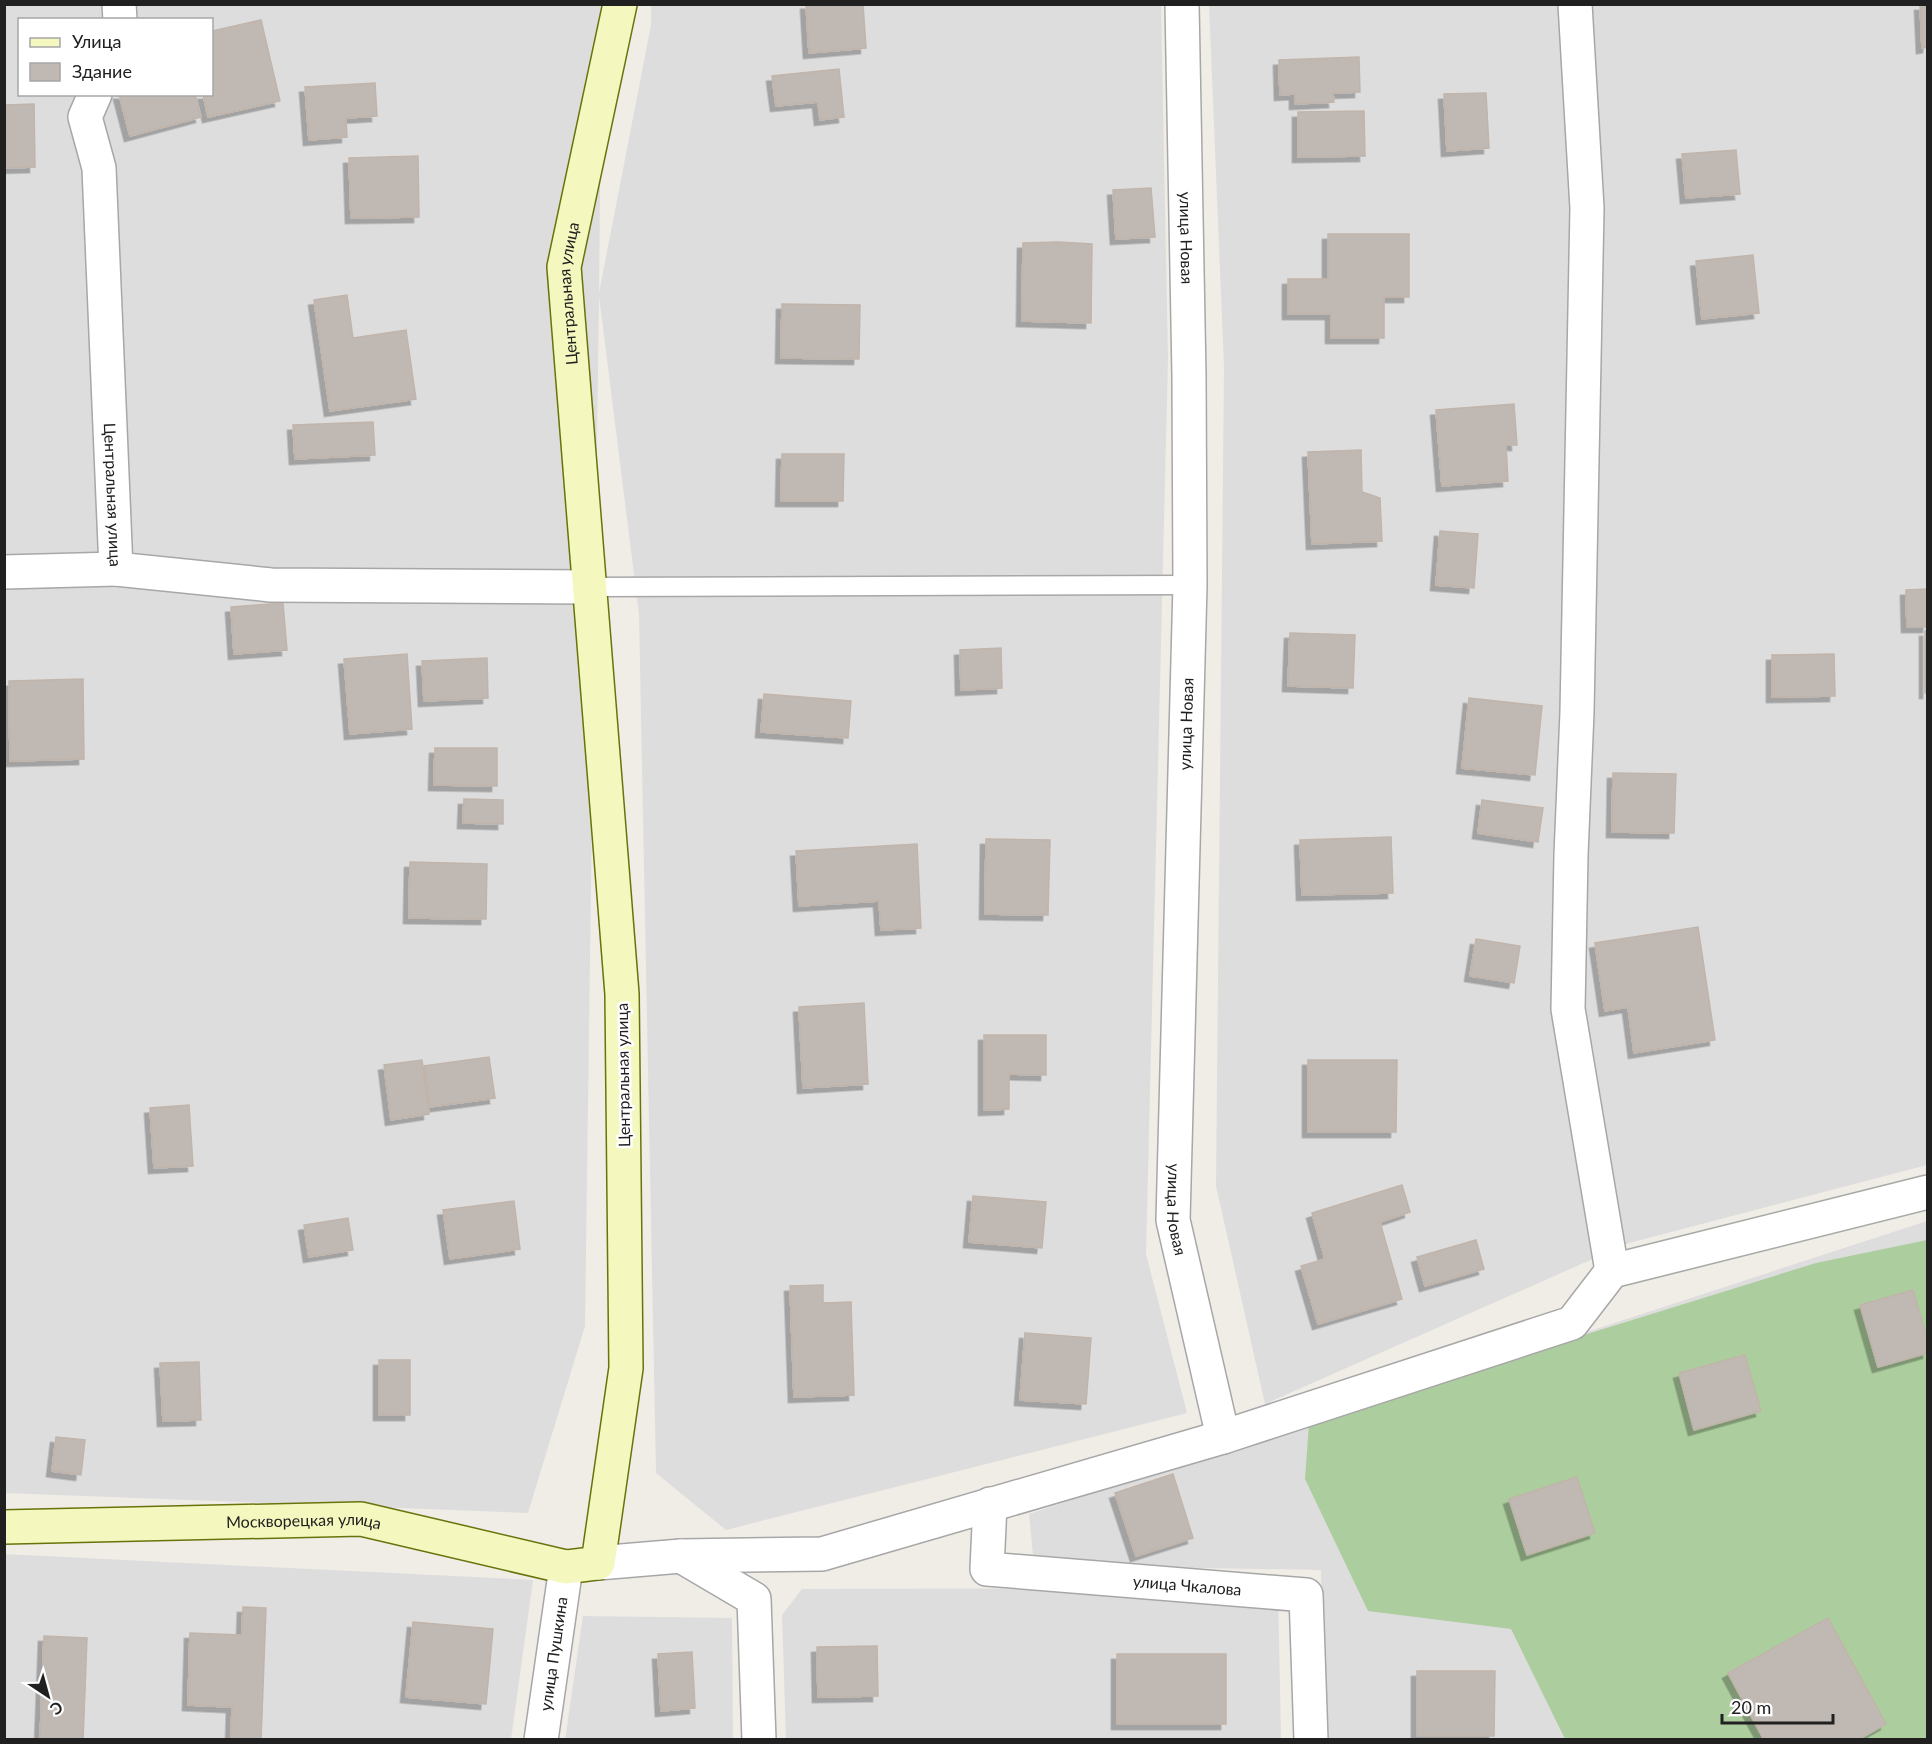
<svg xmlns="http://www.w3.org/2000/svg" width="1932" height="1744" font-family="Lato,sans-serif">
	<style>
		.residential { fill: #dedddd; fill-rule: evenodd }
		.forest { fill: #accd9e }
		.building { fill: #c0b9b3; stroke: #c1b4aa; stroke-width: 1.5; filter: url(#shadow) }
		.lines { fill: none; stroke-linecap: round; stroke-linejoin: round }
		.lane-casing { stroke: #a7a7a7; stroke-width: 21 }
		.street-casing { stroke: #a7a7a7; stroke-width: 36 }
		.secondary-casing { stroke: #69730b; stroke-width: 36 }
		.lane { stroke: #fff; stroke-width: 18 }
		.street { stroke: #fff; stroke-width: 33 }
		.secondary { stroke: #f4f7be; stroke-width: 33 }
		.labels { text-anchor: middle; stroke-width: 5; stroke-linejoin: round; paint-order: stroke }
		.street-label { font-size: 16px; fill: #202020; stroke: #fff }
	</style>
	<defs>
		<filter id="shadow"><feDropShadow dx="-5.5" dy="5.5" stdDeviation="0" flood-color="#0004"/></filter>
	</defs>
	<rect width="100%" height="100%" fill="#f0ede7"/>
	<g class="residential">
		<path d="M 5,5 L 602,5 L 599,293 L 651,25 L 651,5 L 1161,5 L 1168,358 L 1146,1254 L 1187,1413 L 726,1530 L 656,1473 L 639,614 L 599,296 L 585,1326 L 528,1513 L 5,1493 ZM 20,20 L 212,20 L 212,94 L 20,94 Z"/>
		<polygon points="1209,5 1928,5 1927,1165 1629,1243 1265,1404 1216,1186 1224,367"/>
		<polygon points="1927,1221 1927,1739 1324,1739 1321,1570 1034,1565 1029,1514"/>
		<polygon points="4,1554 533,1580 511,1739 5,1739"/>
		<polygon points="1278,1588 1281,1739 786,1739 782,1615 802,1589"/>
		<polygon points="583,1616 732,1618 733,1739 565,1740"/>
	</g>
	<polygon class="forest" points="1927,1240 1927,1739 1567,1739 1564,1737 1511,1629 1368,1611 1305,1479 1309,1423 1480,1367 1816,1263"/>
	<g class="building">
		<polygon points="806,4 863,4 866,48 809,53"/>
		<polygon points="1920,5 1928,5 1928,47 1922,48"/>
		<polygon points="261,20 280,101 208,117 203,94 212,94 212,31"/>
		<polygon points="1359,57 1360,92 1333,93 1334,102 1295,104 1295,94 1280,95 1279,60"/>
		<polygon points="839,69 844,117 820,120 818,102 776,106 772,76"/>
		<polygon points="375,83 377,116 346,118 347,137 309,140 305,87"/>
		<polygon points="1486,93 1489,148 1447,151 1444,94"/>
		<polygon points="119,94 195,94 201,117 130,136"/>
		<polygon points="34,104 35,167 4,168 4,105"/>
		<polygon points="1364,111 1365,156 1298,157 1298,112"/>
		<polygon points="1736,150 1740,194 1686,198 1682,154"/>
		<polygon points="418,156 419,217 351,218 349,158"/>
		<polygon points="1151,188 1155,237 1116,239 1113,190"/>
		<polygon points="1328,234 1409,234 1409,297 1384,297 1384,338 1331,338 1331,314 1288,314 1288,279 1328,279"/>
		<polygon points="1058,242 1092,244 1091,323 1022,321 1023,243"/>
		<polygon points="1753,255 1759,313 1702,319 1696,261"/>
		<polygon points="347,295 353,338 406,330 416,399 330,411 314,300"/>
		<polygon points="782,304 860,305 859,359 781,358"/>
		<polygon points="1514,404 1517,445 1506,445 1508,481 1442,486 1436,410"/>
		<polygon points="373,422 375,455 295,459 293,425"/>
		<polygon points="1361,450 1362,492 1380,498 1382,541 1312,544 1308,452"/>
		<polygon points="782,454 844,454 843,501 781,501"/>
		<polygon points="1440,531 1478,534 1474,588 1436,585"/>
		<polygon points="1928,589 1928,627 1907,627 1906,590"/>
		<polygon points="283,603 287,650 234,654 231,607"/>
		<rect x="1925" y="631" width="3" height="62"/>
		<polygon points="1290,633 1355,635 1353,688 1288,686"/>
		<polygon points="1001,648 1002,688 961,690 960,650"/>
		<polygon points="407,654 412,729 350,734 344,659"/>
		<polygon points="1834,654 1835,696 1772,697 1772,655"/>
		<polygon points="487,658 488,698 424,701 422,661"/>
		<polygon points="83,679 84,759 10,761 9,681"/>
		<polygon points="764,694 851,701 848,738 761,732"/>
		<polygon points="1469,698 1542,706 1535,775 1462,768"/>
		<polygon points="435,748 497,748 497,786 434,785"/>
		<polygon points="1613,773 1676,774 1674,833 1612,832"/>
		<polygon points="464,799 503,800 503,824 463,823"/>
		<polygon points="1482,800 1543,808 1538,842 1478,833"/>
		<polygon points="1391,837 1393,893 1302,895 1300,840"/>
		<polygon points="986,839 1050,840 1048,915 985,914"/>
		<polygon points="917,844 921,928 881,930 879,901 799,906 796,851"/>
		<polygon points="410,862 487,864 486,919 409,918"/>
		<polygon points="1698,927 1715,1040 1634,1053 1628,1007 1605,1011 1595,943"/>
		<polygon points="1476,939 1520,946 1514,983 1470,976"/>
		<polygon points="864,1003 868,1084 803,1088 799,1007"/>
		<polygon points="984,1035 1046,1035 1046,1075 1009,1074 1009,1109 984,1110"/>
		<polygon points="489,1057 495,1098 430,1107 424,1066"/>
		<polygon points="422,1060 429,1114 391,1120 384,1065"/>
		<polygon points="1308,1060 1397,1060 1396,1132 1308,1132"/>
		<polygon points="189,1105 193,1166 154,1168 150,1108"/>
		<polygon points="1402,1185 1410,1212 1380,1222 1402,1299 1318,1324 1301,1266 1325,1259 1312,1213"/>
		<polygon points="973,1196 1046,1202 1042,1248 969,1242"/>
		<polygon points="514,1201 520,1249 450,1259 443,1210"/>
		<polygon points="348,1218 353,1250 309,1257 304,1225"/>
		<polygon points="1476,1240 1484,1269 1425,1286 1417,1257"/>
		<polygon points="823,1285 823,1303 851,1302 854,1395 794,1397 790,1286"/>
		<polygon points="1913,1290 1928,1342 1928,1353 1878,1367 1860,1305"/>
		<polygon points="1025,1333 1091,1338 1086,1404 1020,1400"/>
		<polygon points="1745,1355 1761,1411 1694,1430 1679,1373"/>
		<rect x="379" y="1360" width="31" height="55"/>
		<polygon points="199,1362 201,1420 163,1421 160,1363"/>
		<polygon points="56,1437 85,1440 81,1475 52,1471"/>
		<polygon points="1173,1474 1193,1538 1136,1556 1115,1493"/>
		<polygon points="1577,1477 1595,1533 1527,1555 1509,1499"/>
		<polygon points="243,1607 266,1608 261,1740 231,1740 232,1707 188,1705 190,1633 242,1635"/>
		<polygon points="1828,1618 1886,1724 1858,1740 1764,1740 1728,1673"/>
		<polygon points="413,1622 493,1629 486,1704 406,1697"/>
		<polygon points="44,1636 87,1638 83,1740 40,1740"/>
		<polygon points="877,1646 878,1696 818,1697 817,1647"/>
		<polygon points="692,1652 695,1708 661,1711 658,1654"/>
		<rect x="1117" y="1654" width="109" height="70"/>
		<polygon points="1417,1671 1495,1671 1494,1736 1417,1736"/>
	</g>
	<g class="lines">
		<g class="lane-casing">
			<polyline id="lane" points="589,587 1190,585"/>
		</g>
		<g class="street-casing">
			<g id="street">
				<polyline points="119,4 120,20"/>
				<path id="s1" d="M 1182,4 L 1189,376 L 1190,585 L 1173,1220 L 1223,1437"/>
				<polyline points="1575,4 1587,208 1577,712 1571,855 1568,1009 1612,1271"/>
				<path id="s2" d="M 95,94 L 85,117 L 99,168 L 116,569 L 271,585 L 589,587"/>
				<polyline points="4,572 116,569"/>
				<path id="s3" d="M 990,1504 L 987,1569 L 1306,1595 L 1311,1740"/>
				<polyline points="681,1556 754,1599 759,1740"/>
				<polyline points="598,1563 681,1556 822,1554 1223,1437 1572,1323 1612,1271 1928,1192"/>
				<path id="s4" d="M 541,1740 L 566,1567"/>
			</g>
		</g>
		<g class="secondary-casing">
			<g id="secondary">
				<path id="s5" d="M 4,1527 L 361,1519 L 566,1567 L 598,1563 L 626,1368 L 622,994 L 564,267 L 620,4"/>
			</g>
		</g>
		<use href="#lane" class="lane"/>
		<use href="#street" class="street"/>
		<use href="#secondary" class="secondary"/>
	</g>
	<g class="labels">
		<g class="street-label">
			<text dy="6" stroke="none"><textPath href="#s1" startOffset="234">улица Новая</textPath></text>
			<text dy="6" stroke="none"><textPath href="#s5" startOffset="1874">Центральная улица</textPath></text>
			<text dy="6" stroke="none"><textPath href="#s2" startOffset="405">Центральная улица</textPath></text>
			<text transform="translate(1186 724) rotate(-88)" y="6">улица Новая</text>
			<text transform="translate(623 1075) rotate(-91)" y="6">Центральная улица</text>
			<text dy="6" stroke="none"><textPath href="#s1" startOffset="1206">улица Новая</textPath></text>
			<text dy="6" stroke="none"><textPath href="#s5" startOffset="300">Москворецкая улица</textPath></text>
			<text dy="6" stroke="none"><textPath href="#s3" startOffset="266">улица Чкалова</textPath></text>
			<text dy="6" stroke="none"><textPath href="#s4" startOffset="87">улица Пушкина</textPath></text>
		</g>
	</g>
	<rect width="1932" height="1744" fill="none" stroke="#202020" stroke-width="12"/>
	<rect x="18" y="18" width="195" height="78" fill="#ffffff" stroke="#a6a6a6" stroke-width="1.5"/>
	<rect x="30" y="38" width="30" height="9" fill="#f4f7be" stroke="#a6a6a6" stroke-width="1.5"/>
	<text x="72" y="48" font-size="18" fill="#202020">Улица</text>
	<rect x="30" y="63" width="30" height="18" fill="#c0b9b3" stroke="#a6a6a6" stroke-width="1.5"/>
	<text x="72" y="78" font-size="18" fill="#202020">Здание</text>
	<g transform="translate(48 1696) rotate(144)" stroke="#ffffff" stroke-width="4.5" paint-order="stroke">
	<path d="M0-4.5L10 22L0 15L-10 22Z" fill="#202020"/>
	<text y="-9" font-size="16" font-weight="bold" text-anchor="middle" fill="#202020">С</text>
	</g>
	<path d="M1722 1714v9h111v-9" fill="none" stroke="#202020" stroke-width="3"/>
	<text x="1731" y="1714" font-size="18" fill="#202020" stroke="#ffffff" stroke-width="4.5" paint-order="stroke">20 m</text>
</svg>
